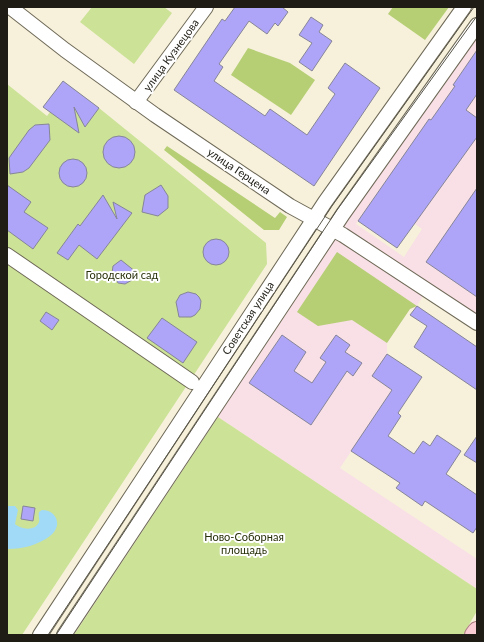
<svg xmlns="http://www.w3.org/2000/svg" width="484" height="642" font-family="Lato,sans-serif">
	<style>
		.commercial { fill: #f9dfe6; fill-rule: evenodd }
		.green { fill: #cce297 }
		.forest { fill: #b6cf75 }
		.water { fill: #a1daf7 }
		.building { fill: #aea5f9; stroke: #868598 }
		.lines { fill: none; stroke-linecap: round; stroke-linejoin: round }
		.minor-casing { stroke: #6e6957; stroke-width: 16 }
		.major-casing { stroke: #aa7a7d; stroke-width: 20 }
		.minor { stroke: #fff; stroke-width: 14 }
		.major { stroke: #f9cdd3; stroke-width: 18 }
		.tram { stroke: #585549; stroke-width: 1 }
		.labels { text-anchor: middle; stroke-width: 4; stroke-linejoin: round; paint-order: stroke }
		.street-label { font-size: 11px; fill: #1e1c14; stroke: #fff }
		.park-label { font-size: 11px; fill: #262f08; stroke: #fff }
	</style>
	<rect width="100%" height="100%" fill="#f7f1dc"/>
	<g class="commercial">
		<path d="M 477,30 L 477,316 L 345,229 L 343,223 ZM 375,196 L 422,229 L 404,257 L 356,224 Z"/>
		<polygon points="336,240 343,241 424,295 415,308 410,309 387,343 387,354 372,376 392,390 340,468 477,559 477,589 218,417 216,413 238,380 243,379 328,251 327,247 330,242"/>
	</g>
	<g class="green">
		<polygon points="92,7 164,7 172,13 134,64 80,22"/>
		<polygon points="63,81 99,108 266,243 267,264 22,635 7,635 7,84 47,116 50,112 43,107"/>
		<polygon points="218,417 477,589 477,611 463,635 74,635"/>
	</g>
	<g class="forest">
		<polygon points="393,7 449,7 425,40 388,14"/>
		<polygon points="248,48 290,63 315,80 291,115 231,75"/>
		<polygon points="167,146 275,218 280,212 287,217 279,230 264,230 164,150"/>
		<polygon points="337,252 417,306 410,309 387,343 352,320 318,326 297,312"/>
	</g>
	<path class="water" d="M 7,506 L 15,506 L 18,510 L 15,524 C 20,529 35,532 39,522 C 40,520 38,516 39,512 L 42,510 C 57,510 63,526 50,536 C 38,545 23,549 8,549 Z"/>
	<g class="building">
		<polygon points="235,7 282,7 288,12 278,26 275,23 267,34 249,21 219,64 223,67 214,81 265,116 270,109 307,135 335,94 328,88 345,63 380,88 314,186 174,90 222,19 225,21"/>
		<polygon points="311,17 323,25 319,32 332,41 312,71 299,62 312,43 299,35"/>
		<polygon points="477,50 477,94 466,110 477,118 477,137 397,248 358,221 429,119 431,120 455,86 453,85"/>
		<polygon points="63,81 99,108 85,127 74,107 79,133 43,107"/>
		<polygon points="49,124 50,140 29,168 23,172 10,174 9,158 29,130 35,125"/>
		<circle cx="119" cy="152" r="16"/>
		<circle cx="73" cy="173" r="14"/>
		<polygon points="7,185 31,202 24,212 48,228 33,249 7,230"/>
		<polygon points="161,185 168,196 168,208 158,216 142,212 145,195"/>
		<polygon points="477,188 477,297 426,262"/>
		<polygon points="103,195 117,219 113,202 132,213 97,259 79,245 68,260 57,253 78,224 80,226"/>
		<circle cx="216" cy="252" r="13"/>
		<polygon points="121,260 136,272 132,280 125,284 118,283 112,273 113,266"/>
		<polygon points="188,292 196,294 199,297 201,301 200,309 195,315 191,317 179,317 176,302 180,295"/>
		<polygon points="417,306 477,347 477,390 414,347 427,326 410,315"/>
		<polygon points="46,312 59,320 52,330 40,321"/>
		<polygon points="162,318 197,342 183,363 147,338"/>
		<polygon points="282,335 306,352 294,371 312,383 326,362 320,358 336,335 350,345 345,352 362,363 353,376 347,371 311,425 249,383"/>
		<polygon points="387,354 422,377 398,413 401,416 388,436 414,454 423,441 430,446 437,435 461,451 446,474 477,495 477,527 473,533 425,501 422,506 396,488 400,483 351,451 392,390 372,376"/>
		<polygon points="477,436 477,463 464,455"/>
		<polygon points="23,506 35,508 33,521 21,519"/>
	</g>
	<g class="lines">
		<g class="minor-casing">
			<g id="minor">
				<polyline points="10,7 65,50 155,115 290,206 343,235 477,323"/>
				<polyline points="136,102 206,7"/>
				<polyline points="7,255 192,382"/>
				<polyline points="40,635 325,202 464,7"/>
				<polyline points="64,635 343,214 477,25"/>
			</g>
		</g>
		<g class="major-casing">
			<polyline id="major" points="474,635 477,631"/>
		</g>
		<use href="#minor" class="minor"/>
		<use href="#major" class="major"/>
		<g class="tram">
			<polyline points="48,635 332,206 474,7"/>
			<polyline points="56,635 337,210 477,16"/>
		</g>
	</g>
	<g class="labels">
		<g class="street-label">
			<text transform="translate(171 55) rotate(-54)" y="4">улица Кузнецова</text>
			<text transform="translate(239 171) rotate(34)" y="4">улица Герцена</text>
			<text transform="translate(248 318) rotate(-57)" y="4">Советская улица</text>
		</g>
		<g class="park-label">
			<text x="122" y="279">Городской сад</text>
			<text x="244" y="541">Ново-Соборная<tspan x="244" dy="13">площадь</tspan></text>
		</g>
	</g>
	<rect width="484" height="642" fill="none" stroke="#1e1c14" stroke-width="16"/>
</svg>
